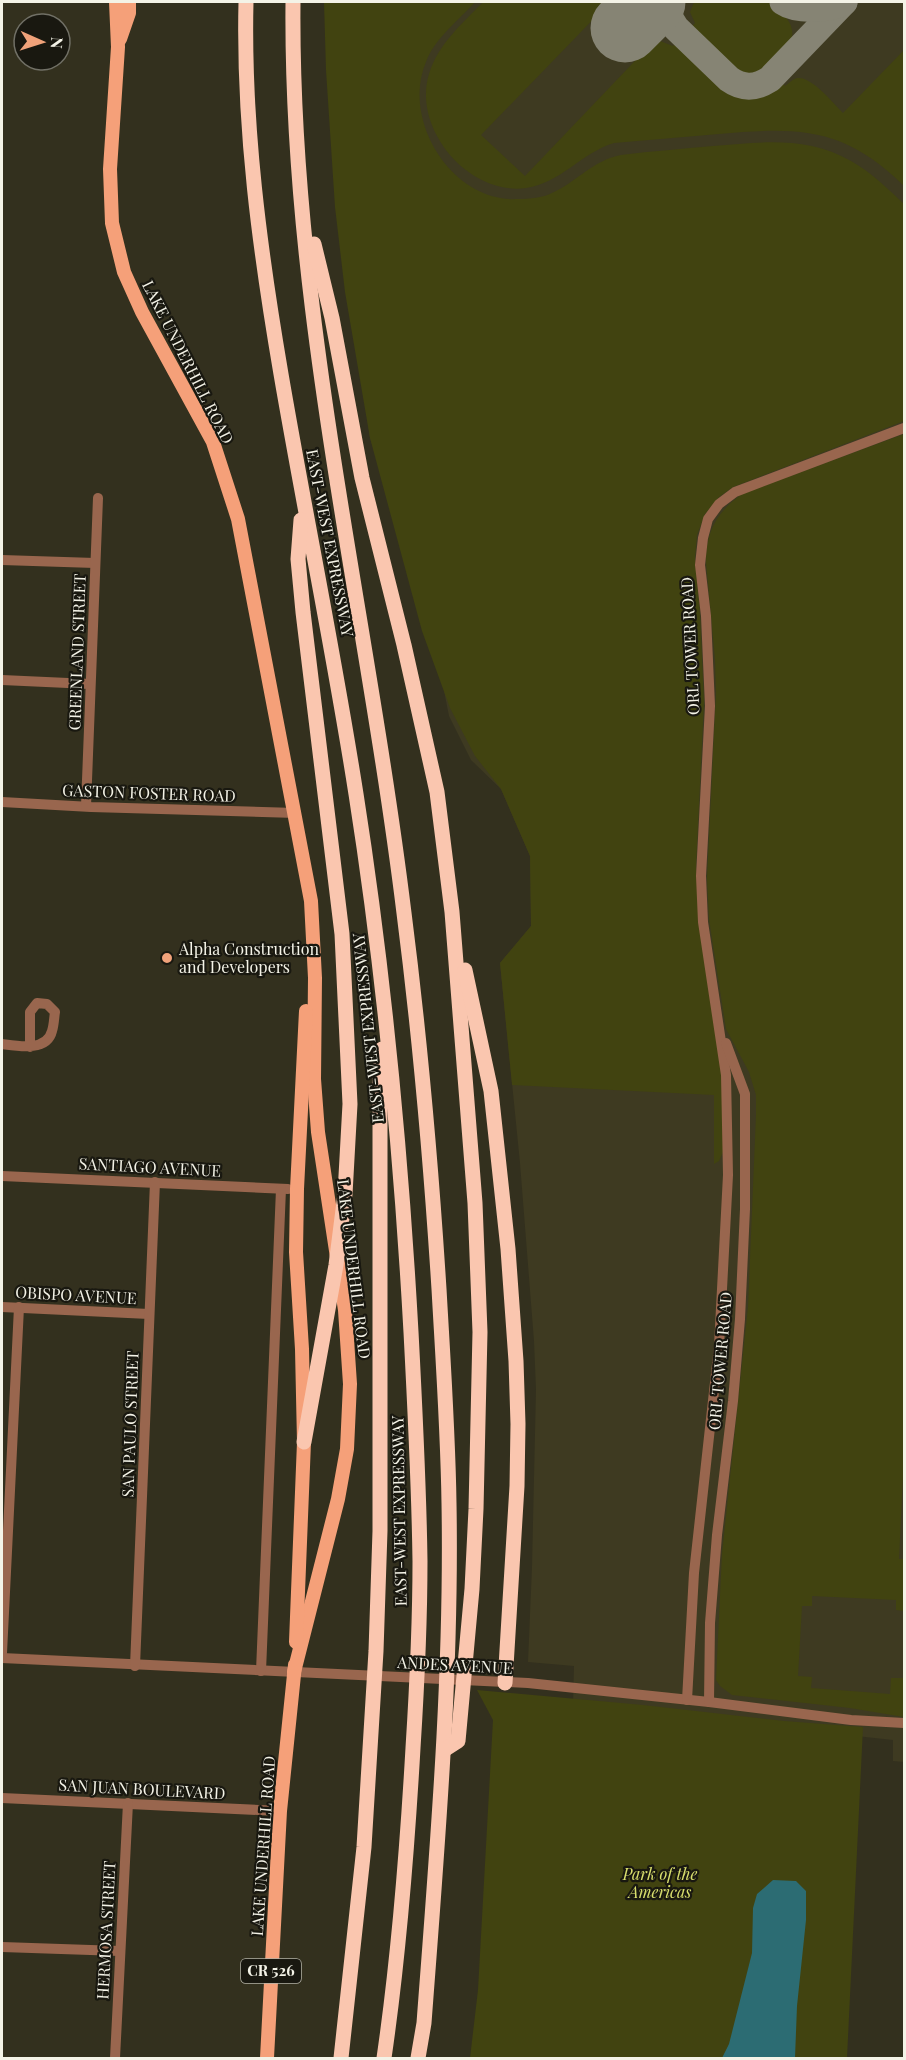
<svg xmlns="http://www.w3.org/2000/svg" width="906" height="2060" font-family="'Playfair Display',serif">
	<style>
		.built { fill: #3e3a21 }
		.green { fill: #414310 }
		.water { fill: #2c6c73 }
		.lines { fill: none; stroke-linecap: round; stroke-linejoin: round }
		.taxiway { stroke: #868474; stroke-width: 27 }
		.runway { stroke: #868474; stroke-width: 69 }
		.minor { stroke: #99664e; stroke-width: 10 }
		.major { stroke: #f5a079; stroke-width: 14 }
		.highway { stroke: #fac6af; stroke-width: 15 }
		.poi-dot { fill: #f0a27a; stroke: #191810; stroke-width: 2 }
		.labels { text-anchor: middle; stroke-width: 4.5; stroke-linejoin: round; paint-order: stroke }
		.shield { fill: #191810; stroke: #b2b1a6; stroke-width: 1.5 }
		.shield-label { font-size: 15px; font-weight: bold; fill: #f4f3e7 }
		.street-label { font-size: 16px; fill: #f4f3e7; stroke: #191810 }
		.poi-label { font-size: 16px; fill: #f4f3e7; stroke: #191810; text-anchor: start }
		.park-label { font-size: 16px; font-style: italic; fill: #dae06e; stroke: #191810 }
	</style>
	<rect width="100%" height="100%" fill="#33301e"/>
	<polygon class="built" points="336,2 904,2 904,1762 893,1761 893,1740 573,1705 574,1666 528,1662 532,1567 536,1389 534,1341 520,1163 500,963 531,926 530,856 501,789 471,760 449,716 432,630 416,586 370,438 343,253"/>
	<g class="green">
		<path d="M 324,2 L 475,2 C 459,20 435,38 426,62 C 401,120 452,203 518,199 C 530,199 543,198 554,192 C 579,180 592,161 621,155 C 652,151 682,149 713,146 C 761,142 807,136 851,161 C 871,172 888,189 904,204 L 904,421 L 733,487 L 719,497 L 705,514 L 697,535 L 695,557 L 700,614 L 704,701 L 696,867 L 722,1068 L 723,1152 L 719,1161 L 714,1164 L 714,1095 L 512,1085 L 500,963 L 531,926 L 530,856 L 501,789 L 475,756 L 450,708 L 422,631 L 370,438 L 345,292 L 335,207 L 326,70 Z"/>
		<path d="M 483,2 L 610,2 L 481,135 L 525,176 L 653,42 L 660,41 L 673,46 L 677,42 C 706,70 738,118 781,82 L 785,86 C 789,83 793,79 797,78 C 812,76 833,103 843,113 L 904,50 L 904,186 C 844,127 799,127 719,134 C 684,137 649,140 614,143 C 581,153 561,183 526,188 C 469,196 412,129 429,74 C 438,44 463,23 483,2 Z"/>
		<path d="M 694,2 L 769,2 C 777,9 790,17 792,30 C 796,47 763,81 745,77 C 728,74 702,41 690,29 L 695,23 L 690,12 Z"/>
		<path d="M 904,434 L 904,1456 L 899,1559 L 904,1559 L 904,1611 L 896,1610 L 896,1600 L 812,1596 L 812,1606 L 802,1606 L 798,1676 L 812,1677 L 811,1688 L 890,1694 L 891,1678 L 904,1678 L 904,1717 L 850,1708 L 732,1695 L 720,1686 L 716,1680 L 722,1554 L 748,1307 L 756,1115 L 756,1095 L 749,1072 L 726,1029 L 709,919 L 707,878 L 716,694 L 715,659 L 706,562 C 706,531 717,512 742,494 Z"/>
		<polygon points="477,1690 643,1705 784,1721 863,1727 847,2058 470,2058 478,1990 493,1720"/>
	</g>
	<polygon class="water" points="773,1880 796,1881 806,1891 806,1920 797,2006 795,2058 722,2058 729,2044 752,1953 753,1908 757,1894"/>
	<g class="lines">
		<g class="taxiway">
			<path d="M 666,2 L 668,15 L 676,28 L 729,79 C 743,89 756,88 770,79 L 844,2"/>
			<path d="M 783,2 C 796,11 830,10 844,2"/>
		</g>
		<polyline class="runway" points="625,28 651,2"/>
		<g class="minor">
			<polyline points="2,560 95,563"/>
			<polyline points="2,680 90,684"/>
			<polyline points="2,802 91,807 296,813"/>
			<polyline points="86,806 98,498"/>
			<path d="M 2,1044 C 17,1046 47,1052 52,1031 C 54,1025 54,1018 55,1012 L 47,1004 L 37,1003 L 30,1012 L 30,1047"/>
			<polyline points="2,1176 288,1189"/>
			<polyline points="2,1307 149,1314"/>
			<polyline points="2,1653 19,1307"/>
			<polyline points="2,1658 528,1683 709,1702 851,1720 904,1723"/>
			<polyline points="135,1666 155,1182"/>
			<polyline points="261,1671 281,1189"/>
			<polyline points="687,1700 694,1573 719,1346 728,1175 726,1075 703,922 701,876 710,706 706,616 700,565 703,538 708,519 719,504 735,492 904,428"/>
			<polyline points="709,1702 710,1623 717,1535 733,1401 740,1319 745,1209 745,1094 726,1043"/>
			<polyline points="2,1798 280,1811"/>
			<polyline points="2,1947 120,1951"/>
			<polyline points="115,2058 128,1803"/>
		</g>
		<g class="major">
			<polyline points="116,2 118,47 110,169 112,223 124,272 142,312 213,442 238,519 311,901 315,978 314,1079 318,1132 345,1310 350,1384 347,1449 338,1499 294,1672"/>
			<polyline points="120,39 129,13 129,2"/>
			<polyline points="296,1642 304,1442 302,1349 296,1252 297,1189 306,1011"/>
			<polyline points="267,2058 280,1811 295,1665"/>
		</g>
		<g class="highway">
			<path d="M 246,2 C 243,126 260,251 281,374 C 305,514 334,653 356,794 C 384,972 401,1152 411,1332 C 415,1408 419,1484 420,1561 C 420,1623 417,1685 413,1748 C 407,1852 399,1955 384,2058"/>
			<path d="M 293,2 C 290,307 367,611 404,913 C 420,1038 431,1163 439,1289 C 443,1360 448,1432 449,1503 C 452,1677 437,1850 424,2023 L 418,2058"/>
			<polyline points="314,244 332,318 362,478 404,645 437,792 452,912 475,1203 480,1332 476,1509 472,1589 458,1741 444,1750"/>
			<polyline points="301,520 298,559 303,612 342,934 350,1104 345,1194 336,1265 304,1442"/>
			<polyline points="465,970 491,1091 508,1249 516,1361 518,1424 517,1486 505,1683"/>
			<polyline points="341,2058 364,1847 376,1651 380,1531 380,1075 382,1049"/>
		</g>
	</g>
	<circle class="poi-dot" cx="167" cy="958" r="6"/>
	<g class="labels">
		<rect class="shield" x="241" y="1959" width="60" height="24" rx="4.5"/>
		<g class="shield-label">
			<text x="271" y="1976">CR 526</text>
		</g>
		<g class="street-label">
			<text transform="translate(188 362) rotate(63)" y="6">LAKE UNDERHILL ROAD</text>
			<text transform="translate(330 543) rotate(79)" y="6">EAST-WEST EXPRESSWAY</text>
			<text transform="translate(690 646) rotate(-93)" y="6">ORL TOWER ROAD</text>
			<text transform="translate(77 652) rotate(-88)" y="6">GREENLAND STREET</text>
			<text transform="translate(149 793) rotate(2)" y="6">GASTON FOSTER ROAD</text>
			<text transform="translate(368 1028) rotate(-96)" y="6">EAST-WEST EXPRESSWAY</text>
			<text transform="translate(150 1167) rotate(3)" y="6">SANTIAGO AVENUE</text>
			<text transform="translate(354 1269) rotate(83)" y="6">LAKE UNDERHILL ROAD</text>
			<text transform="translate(76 1295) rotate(3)" y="6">OBISPO AVENUE</text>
			<text transform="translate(720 1361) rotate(-85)" y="6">ORL TOWER ROAD</text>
			<text transform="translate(130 1424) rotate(-88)" y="6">SAN PAULO STREET</text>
			<text transform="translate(399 1511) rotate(-91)" y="6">EAST-WEST EXPRESSWAY</text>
			<text transform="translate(455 1665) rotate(3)" y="6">ANDES AVENUE</text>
			<text transform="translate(142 1789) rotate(3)" y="6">SAN JUAN BOULEVARD</text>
			<text transform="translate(263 1846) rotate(-86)" y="6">LAKE UNDERHILL ROAD</text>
			<text transform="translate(106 1930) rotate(-87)" y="6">HERMOSA STREET</text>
		</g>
		<g class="poi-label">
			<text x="179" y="955">Alpha Construction<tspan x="179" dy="18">and Developers</tspan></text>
		</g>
		<g class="park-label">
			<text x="660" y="1880">Park of the<tspan x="660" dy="18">Americas</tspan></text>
		</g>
	</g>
	<rect width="906" height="2060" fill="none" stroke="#f4f3e7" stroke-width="6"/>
	<g transform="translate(42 42) rotate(93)"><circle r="28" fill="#191810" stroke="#717066" stroke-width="1.5"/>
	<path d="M0-4.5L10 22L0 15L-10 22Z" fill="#f0a27a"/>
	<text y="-9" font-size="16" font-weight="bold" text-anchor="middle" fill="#f4f3e7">N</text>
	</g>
</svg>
